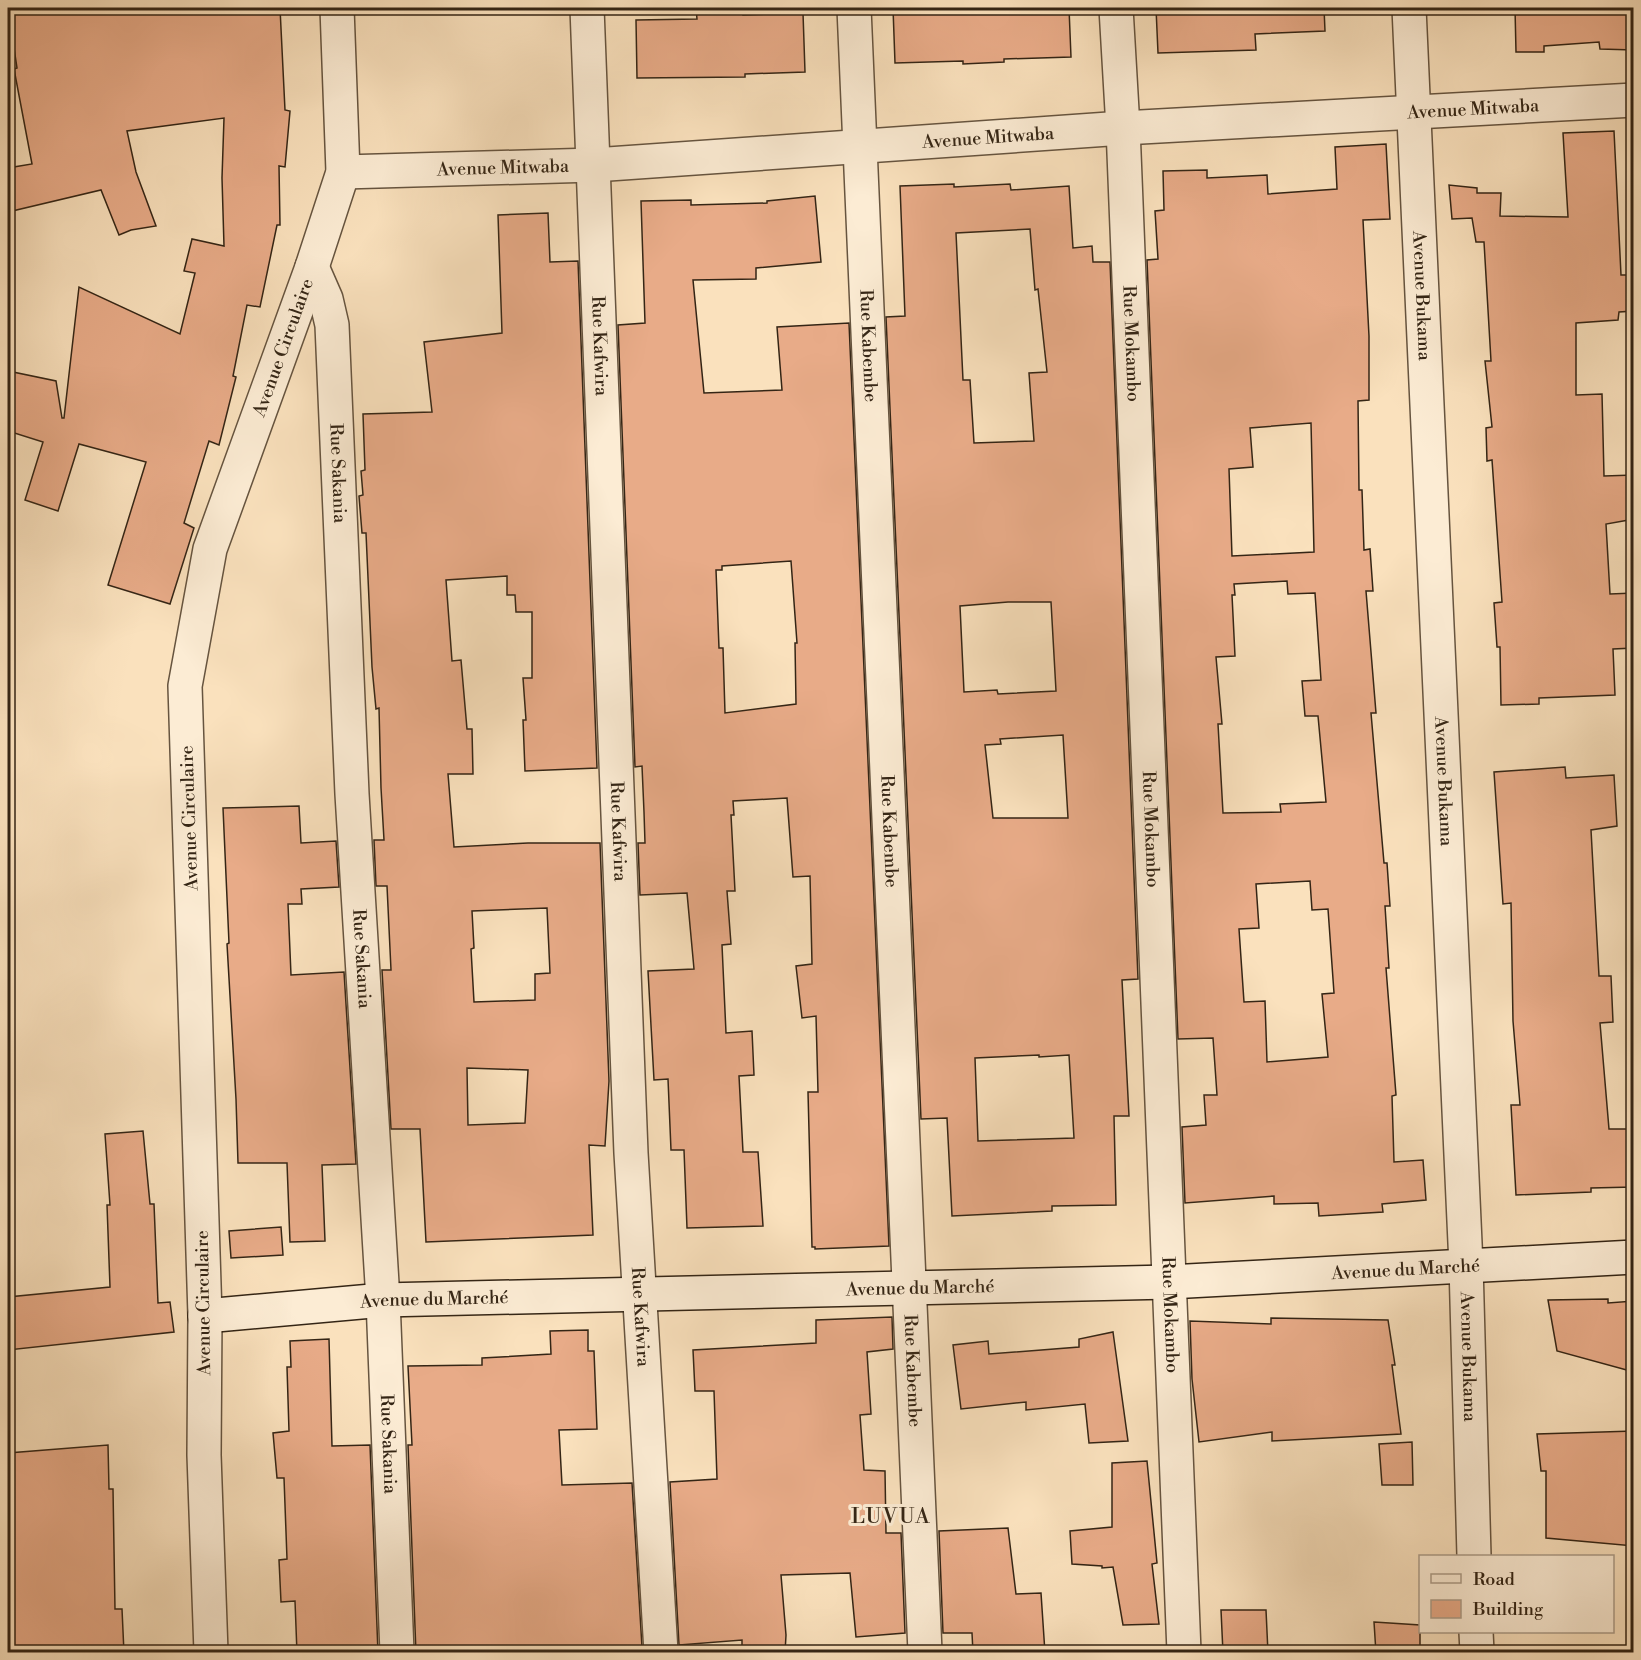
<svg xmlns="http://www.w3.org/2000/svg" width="1641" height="1660" font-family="'Libre Bodoni',serif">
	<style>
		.building { fill: #e8ab88; stroke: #342515; stroke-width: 1.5; fill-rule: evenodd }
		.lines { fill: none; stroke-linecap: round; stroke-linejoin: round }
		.street-casing { stroke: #66543f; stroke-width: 36 }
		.secondary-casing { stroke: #342515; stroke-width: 36 }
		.street { stroke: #fcecd4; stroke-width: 33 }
		.secondary { stroke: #fcecd4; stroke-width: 33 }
		.labels { text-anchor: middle; stroke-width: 6; stroke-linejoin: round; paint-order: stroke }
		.street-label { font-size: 18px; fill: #342515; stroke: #fcecd4 }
		.quarter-label { font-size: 21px; letter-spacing: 1.5px; fill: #342515; stroke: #fcecd4 }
	</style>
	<rect width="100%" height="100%" fill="#fae1bd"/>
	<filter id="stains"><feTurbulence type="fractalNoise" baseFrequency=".00333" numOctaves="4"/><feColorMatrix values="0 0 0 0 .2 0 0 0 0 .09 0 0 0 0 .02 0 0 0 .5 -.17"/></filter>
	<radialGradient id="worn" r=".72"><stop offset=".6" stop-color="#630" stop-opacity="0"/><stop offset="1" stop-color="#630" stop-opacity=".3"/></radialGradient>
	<g class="building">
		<polygon points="8,8 280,8 285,110 290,111 285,167 279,166 280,225 277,225 260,307 247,305 233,376 236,377 219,445 209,441 184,523 194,528 170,604 108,585 146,462 79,444 58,511 25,500 43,442 8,431 8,371 56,381 62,418 64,418 79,287 180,334 195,273 184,271 192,239 224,246 222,178 224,118 127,131 136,172 156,226 131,230 119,235 101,190 8,212 8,168 32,164 14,69 17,68"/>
		<polygon points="696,8 743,8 743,15 803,13 805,72 745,74 745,77 637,78 636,20 697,19"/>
		<polygon points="893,8 950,8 951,14 1026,13 1025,8 1069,8 1071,57 1004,59 1004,62 963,64 963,61 895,63"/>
		<polygon points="1156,8 1324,8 1325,31 1255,34 1256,50 1158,53"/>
		<polygon points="1515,8 1634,8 1634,50 1600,49 1599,42 1544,46 1544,52 1516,52"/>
		<polygon points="1614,131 1621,275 1634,275 1634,311 1619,312 1618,320 1576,323 1576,395 1602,394 1604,476 1634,475 1634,519 1606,524 1610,594 1634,593 1634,648 1613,649 1615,695 1539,698 1539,704 1501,705 1500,647 1497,647 1494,603 1502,602 1492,460 1487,461 1486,428 1492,427 1485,361 1491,361 1484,242 1476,242 1472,218 1452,219 1449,185 1477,188 1477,193 1501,193 1500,216 1568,217 1563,133"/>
		<path d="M 1386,144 L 1390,219 L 1363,220 L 1369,336 L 1369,400 L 1358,401 L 1359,490 L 1362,490 L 1364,550 L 1370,549 L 1373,591 L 1366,591 L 1376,713 L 1371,713 L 1384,863 L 1387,863 L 1390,906 L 1385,906 L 1389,968 L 1386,968 L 1396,1095 L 1392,1096 L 1394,1162 L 1423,1160 L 1426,1200 L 1382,1204 L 1383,1212 L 1319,1216 L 1318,1203 L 1274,1204 L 1274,1196 L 1185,1203 L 1182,1127 L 1206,1125 L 1204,1095 L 1217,1095 L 1213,1038 L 1178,1039 L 1147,260 L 1158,259 L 1155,211 L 1164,210 L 1163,171 L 1207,170 L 1207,178 L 1267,175 L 1268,194 L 1337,189 L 1335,147 ZM 1311,423 L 1314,552 L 1232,556 L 1229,469 L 1253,467 L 1250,428 ZM 1287,581 L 1288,594 L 1315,593 L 1321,680 L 1302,681 L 1305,716 L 1318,716 L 1326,802 L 1280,804 L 1281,812 L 1223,813 L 1218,724 L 1222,724 L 1216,657 L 1235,656 L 1232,595 L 1235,595 L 1234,584 ZM 1310,881 L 1312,910 L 1328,909 L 1334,993 L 1322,994 L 1328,1057 L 1267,1062 L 1265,1001 L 1244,1002 L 1239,929 L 1259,928 L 1256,884 Z"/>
		<path d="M 954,184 L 954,187 L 1010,184 L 1011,190 L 1069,186 L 1073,248 L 1092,246 L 1093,262 L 1110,262 L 1138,979 L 1122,980 L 1129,1116 L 1114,1116 L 1116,1205 L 1052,1206 L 1052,1211 L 952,1216 L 947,1118 L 921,1119 L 886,317 L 905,316 L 900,186 ZM 1030,229 L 1035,290 L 1038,289 L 1047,372 L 1029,373 L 1034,441 L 974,443 L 970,380 L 963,380 L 956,233 ZM 1008,602 L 1051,602 L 1056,691 L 998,694 L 997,690 L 964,692 L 960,606 ZM 1063,735 L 1068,818 L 993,818 L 985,745 L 1001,744 L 1000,739 ZM 1039,1055 L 1039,1057 L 1069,1055 L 1074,1138 L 978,1141 L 975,1058 Z"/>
		<path d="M 815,196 L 821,262 L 756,268 L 756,279 L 693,280 L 704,393 L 782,390 L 777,327 L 849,323 L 889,1246 L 815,1249 L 815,1247 L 812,1247 L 808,1092 L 818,1092 L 816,1016 L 802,1018 L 796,966 L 812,964 L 810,876 L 793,877 L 787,798 L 733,801 L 734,815 L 731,815 L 735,891 L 727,891 L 731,944 L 722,945 L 726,1033 L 752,1031 L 754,1075 L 739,1076 L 743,1152 L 758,1152 L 763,1226 L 687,1228 L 684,1150 L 671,1150 L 668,1079 L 654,1080 L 648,971 L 694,969 L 687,893 L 640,895 L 638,843 L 645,843 L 644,812 L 642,766 L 635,767 L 618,325 L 645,323 L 641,201 L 691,200 L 691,205 L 767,203 L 767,201 ZM 791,561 L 797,643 L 795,643 L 796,704 L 725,713 L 723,648 L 719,648 L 716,570 L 722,570 L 722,566 Z"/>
		<path d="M 548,213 L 550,262 L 578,261 L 597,768 L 525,771 L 523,720 L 526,720 L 523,678 L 532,678 L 532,612 L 516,612 L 515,595 L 507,595 L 507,576 L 446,580 L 452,661 L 461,660 L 467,729 L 472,729 L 473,774 L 448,774 L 454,847 L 528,843 L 600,843 L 609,1081 L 605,1146 L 589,1145 L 593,1235 L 426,1242 L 420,1129 L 391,1129 L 382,970 L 391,970 L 387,886 L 376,886 L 374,840 L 384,840 L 381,788 L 379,708 L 376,709 L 372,667 L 366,533 L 362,533 L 359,496 L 363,495 L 361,471 L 365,470 L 363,414 L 432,412 L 424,342 L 502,333 L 498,215 ZM 547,908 L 550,973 L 535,974 L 535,1000 L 474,1002 L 471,949 L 474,948 L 472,911 ZM 467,1068 L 528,1070 L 525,1123 L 468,1125 Z"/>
		<polygon points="1565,767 1566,778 1614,775 1617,826 1591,830 1599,976 1611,976 1613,1022 1600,1023 1609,1129 1634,1129 1634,1187 1591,1188 1591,1192 1516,1195 1511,1105 1520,1105 1513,1021 1511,903 1503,904 1494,772"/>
		<polygon points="299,806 301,843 336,841 339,887 301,889 302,904 288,904 291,975 344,972 356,1164 322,1165 325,1241 290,1242 287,1163 238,1163 236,1099 227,944 229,943 223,808"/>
		<polygon points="143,1131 150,1204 154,1204 158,1303 170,1302 174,1332 8,1350 8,1297 110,1287 107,1205 110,1205 105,1134"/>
		<polygon points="281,1227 283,1255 231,1258 229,1231"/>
		<polygon points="1608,1299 1608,1303 1634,1301 1634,1372 1557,1351 1548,1300"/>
		<polygon points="892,1317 893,1349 867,1352 871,1414 860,1415 864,1470 885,1471 886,1533 901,1533 905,1633 856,1637 850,1573 781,1575 786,1635 785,1653 742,1653 742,1640 679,1645 670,1482 717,1479 714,1391 695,1391 693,1350 816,1343 816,1320"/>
		<polygon points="1271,1318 1388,1320 1395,1365 1392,1365 1401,1434 1272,1441 1272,1432 1199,1442 1192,1379 1190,1321 1271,1324"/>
		<polygon points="588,1330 588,1351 594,1351 597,1429 559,1430 562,1485 632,1483 642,1647 519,1653 416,1653 408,1445 412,1445 408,1366 482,1365 482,1358 551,1354 550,1331"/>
		<polygon points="1113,1332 1128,1441 1089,1443 1085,1404 1026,1410 1026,1402 961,1409 953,1345 988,1341 989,1354 1079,1347 1079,1339"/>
		<polygon points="329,1339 332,1446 370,1445 378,1653 297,1653 295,1601 281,1602 279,1560 287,1559 284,1478 277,1478 273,1433 289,1431 287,1367 291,1367 290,1341"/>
		<polygon points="1634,1431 1634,1546 1546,1538 1546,1471 1541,1471 1537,1434"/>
		<polygon points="1412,1442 1413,1485 1382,1485 1379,1444"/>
		<polygon points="108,1445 109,1489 113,1489 115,1609 122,1609 124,1653 8,1653 8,1453"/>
		<polygon points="1147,1461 1157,1563 1152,1564 1159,1624 1123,1625 1113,1567 1102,1568 1102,1566 1072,1564 1070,1531 1112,1527 1112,1463"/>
		<polygon points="1008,1528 1016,1594 1041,1593 1045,1653 973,1653 972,1633 943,1633 939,1531"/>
		<polygon points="1221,1610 1266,1610 1268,1653 1223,1653"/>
		<polygon points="1374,1622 1420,1625 1420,1653 1376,1653"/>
	</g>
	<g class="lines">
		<g class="street-casing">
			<g id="street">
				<path id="s1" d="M 587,8 L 631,1153 L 661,1652"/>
				<path id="s2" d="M 854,8 L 925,1652"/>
				<path id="s3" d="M 1116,8 L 1123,128 L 1184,1652"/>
				<path id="s4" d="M 1409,8 L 1466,1265 L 1474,1556"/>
				<path id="s5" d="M 343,172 L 594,165 L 1123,128 L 1634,100"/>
				<path id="s6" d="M 312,267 L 326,299 L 332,325 L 352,794 L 383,1300 L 397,1652"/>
				<polyline points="1476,1632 1477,1652"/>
				<path id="s7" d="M 211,1652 L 204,1455 L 205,1316 L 185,686 L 210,549 L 312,267 L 343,172 L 337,8"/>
			</g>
		</g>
		<g class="secondary-casing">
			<g id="secondary">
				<path id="s8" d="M 205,1316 L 383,1300 L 1169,1282 L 1634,1257"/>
			</g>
		</g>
		<use href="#street" class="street"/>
		<use href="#secondary" class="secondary"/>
	</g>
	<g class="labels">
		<g class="street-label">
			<text dy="6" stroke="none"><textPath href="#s5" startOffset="1132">Avenue Mitwaba</textPath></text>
			<text dy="6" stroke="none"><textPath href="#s5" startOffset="646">Avenue Mitwaba</textPath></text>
			<text dy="6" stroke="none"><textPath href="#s5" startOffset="160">Avenue Mitwaba</textPath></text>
			<text dy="6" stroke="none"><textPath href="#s4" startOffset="288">Avenue Bukama</textPath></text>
			<text dy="6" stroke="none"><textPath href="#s2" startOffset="338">Rue Kabembe</textPath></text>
			<text dy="6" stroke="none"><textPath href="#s3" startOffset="336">Rue Mokambo</textPath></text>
			<text dy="6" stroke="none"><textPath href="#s1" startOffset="338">Rue Kafwira</textPath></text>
			<text dy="6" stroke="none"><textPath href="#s7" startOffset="1320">Avenue Circulaire</textPath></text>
			<text dy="6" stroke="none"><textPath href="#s6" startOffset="210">Rue Sakania</textPath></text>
			<text dy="6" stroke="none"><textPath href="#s4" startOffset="774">Avenue Bukama</textPath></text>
			<text transform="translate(189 818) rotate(-92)" y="6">Avenue Circulaire</text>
			<text dy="6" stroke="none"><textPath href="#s1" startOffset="824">Rue Kafwira</textPath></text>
			<text dy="6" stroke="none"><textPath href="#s2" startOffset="824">Rue Kabembe</textPath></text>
			<text dy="6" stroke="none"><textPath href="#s3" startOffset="822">Rue Mokambo</textPath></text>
			<text dy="6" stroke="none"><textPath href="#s6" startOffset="696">Rue Sakania</textPath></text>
			<text dy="6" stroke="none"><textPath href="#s8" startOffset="1202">Avenue du Marché</textPath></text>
			<text dy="6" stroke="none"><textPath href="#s8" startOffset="716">Avenue du Marché</textPath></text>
			<text dy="6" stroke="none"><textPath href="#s8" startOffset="230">Avenue du Marché</textPath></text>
			<text transform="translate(203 1303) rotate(-91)" y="6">Avenue Circulaire</text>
			<text dy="6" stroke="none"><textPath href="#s1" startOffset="1310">Rue Kafwira</textPath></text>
			<text dy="6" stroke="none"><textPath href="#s3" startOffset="1308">Rue Mokambo</textPath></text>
			<text dy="6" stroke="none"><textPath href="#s4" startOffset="1350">Avenue Bukama</textPath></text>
			<text dy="6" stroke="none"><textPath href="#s2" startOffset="1364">Rue Kabembe</textPath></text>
			<text dy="6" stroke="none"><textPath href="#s6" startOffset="1182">Rue Sakania</textPath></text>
		</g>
		<g class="quarter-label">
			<text x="891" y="1523">LUVUA</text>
		</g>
	</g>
	<rect width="1641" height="1660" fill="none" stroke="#fae1bd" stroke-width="30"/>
	<rect x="9" y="9" width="1623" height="1642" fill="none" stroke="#342515" stroke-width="3"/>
	<rect x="15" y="15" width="1611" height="1630" fill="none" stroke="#342515" stroke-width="1.5"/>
	<rect x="1419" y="1555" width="195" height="78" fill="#fcecd4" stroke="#ac9c88" stroke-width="1.5"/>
	<rect x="1431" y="1574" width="30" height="9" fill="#fcecd4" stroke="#ac9c88" stroke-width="1.5"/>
	<text x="1473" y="1585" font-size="18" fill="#342515">Road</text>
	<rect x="1431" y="1600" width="30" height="18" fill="#e8ab88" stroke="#ac9c88" stroke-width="1.5"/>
	<text x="1473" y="1615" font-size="18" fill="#342515">Building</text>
	<rect width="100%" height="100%" filter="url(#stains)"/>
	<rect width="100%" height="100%" fill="url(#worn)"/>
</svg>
